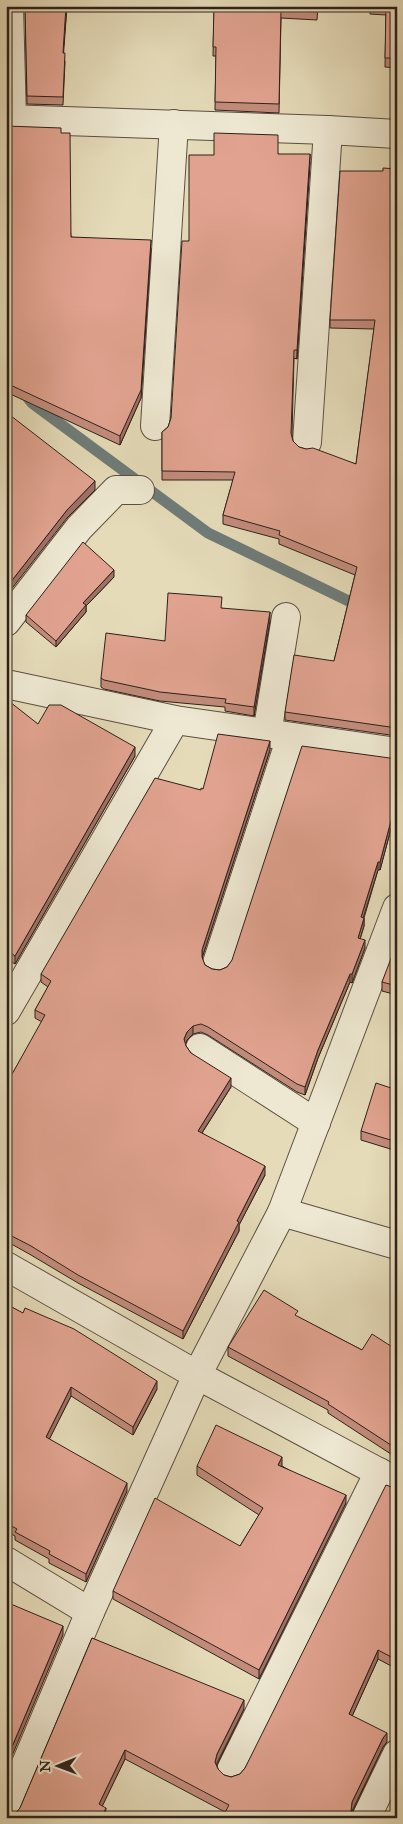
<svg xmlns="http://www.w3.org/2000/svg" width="403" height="1824" font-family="'IM FELL Great Primer',serif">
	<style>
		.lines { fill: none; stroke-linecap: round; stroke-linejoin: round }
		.stream { stroke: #6e7c79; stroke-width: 11 }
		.minor-casing { stroke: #5c4f42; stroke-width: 30 }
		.minor { stroke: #eee8d2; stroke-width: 28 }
		.wall { fill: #c28c7c; stroke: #2e201a }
		.shaded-wall { fill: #9e7265; stroke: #2e201a }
		.building { fill: #e1a390; stroke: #2e201a }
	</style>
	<rect width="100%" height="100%" fill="#e5dbb9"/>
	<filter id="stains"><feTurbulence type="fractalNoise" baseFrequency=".004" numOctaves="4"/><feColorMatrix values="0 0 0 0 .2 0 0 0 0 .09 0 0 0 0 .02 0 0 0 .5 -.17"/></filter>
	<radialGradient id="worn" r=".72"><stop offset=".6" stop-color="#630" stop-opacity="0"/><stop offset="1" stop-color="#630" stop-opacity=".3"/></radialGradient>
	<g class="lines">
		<polyline class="stream" points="6,370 32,403 208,533 361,607"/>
		<g class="minor-casing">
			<g id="minor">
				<polyline points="9,6 12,119"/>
				<polyline points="6,119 328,130 397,134"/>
				<polyline points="155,426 174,124"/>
				<polyline points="307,442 328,130"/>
				<polyline points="6,622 79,528 116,490 140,490"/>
				<polyline points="6,684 175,720 397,752"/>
				<polyline points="267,734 286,617"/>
				<polyline points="217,963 291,737"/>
				<polyline points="6,1011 175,720"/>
				<polyline points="200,1048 316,1123"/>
				<polyline points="282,1212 397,1245"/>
				<polyline points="6,1266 197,1375 397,1482"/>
				<polyline points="6,1561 90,1612"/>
				<polyline points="231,1770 379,1472"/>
				<polyline points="6,1811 90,1612 197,1375 282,1212 397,908"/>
				<polyline points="366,1818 397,1754"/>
			</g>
		</g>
		<use href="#minor" class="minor"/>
	</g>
	<g class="wall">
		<polygon points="25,6 67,6 63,53 65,62 63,105 27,104"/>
		<polygon points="179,6 318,6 317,20 281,18 279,113 215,110 216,56 213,56 214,9"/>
		<polygon points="370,6 397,6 397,68 385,67 386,15 370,14"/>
		<polygon points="6,126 61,133 71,237 151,248 141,398 120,445 6,392"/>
		<polygon points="278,154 310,162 297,359 294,358 292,434 293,441 299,447 356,464 374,329 330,328 330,320 383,171 394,689 397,690 397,736 285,720 285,712 334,661 355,575 279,544 279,539 223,524 223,515 233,480 162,480 162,432 168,427 171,418 189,241 214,155"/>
		<polygon points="114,577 86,606 86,612 56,647 26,622 26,615"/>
		<polygon points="221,608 270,621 254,716 225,711 225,707 160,701 104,689 101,687 101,678"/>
		<polygon points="6,707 38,724 135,756 15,964 7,959 6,960"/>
		<polygon points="270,750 202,958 205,965 212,969 220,970 227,967 395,759 397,759 397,825 396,826 392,825 380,870 378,870 364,918 364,926 360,939 365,948 352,983 350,982 318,1058 305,1095 297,1092 208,1035 201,1032 193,1034 187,1040 185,1044 186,1046 191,1053 231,1087 202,1133 265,1175 239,1225 239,1231 183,1339 78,1283 31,1255 6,1241 6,1085 42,1022 35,1018 35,1010 48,987 41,982 41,974 201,790"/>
		<polygon points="397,949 397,995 382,991 382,982"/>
		<polygon points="397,1090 397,1151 361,1140 361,1131"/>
		<polygon points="6,1304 157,1389 133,1435 71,1396 49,1439 127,1491 86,1582 49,1563 49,1559 15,1540 15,1536 6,1531"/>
		<polygon points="298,1317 362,1350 397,1350 397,1458 328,1413 328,1410 228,1356 228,1347"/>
		<polygon points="197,1466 282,1466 346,1503 259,1679 113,1599 113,1591 240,1546 259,1515 197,1475"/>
		<polygon points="397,1489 397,1669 378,1659 352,1716 387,1742 383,1747 352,1813 225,1812 125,1759 102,1806 106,1817 105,1818 14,1818 14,1815 20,1808 92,1638 244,1709 217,1765 218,1769 224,1775 231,1777 240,1774 245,1768"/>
	</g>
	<g class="shaded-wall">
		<polygon points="66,6 67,6 63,61 63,53"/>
		<polygon points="310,154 310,162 297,359 297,350"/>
		<polygon points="151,240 141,398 120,445 120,436"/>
		<polygon points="95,481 95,490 67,518 6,596 6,588 67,510"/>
		<polygon points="114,570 114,577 86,606 86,612 56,647 56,641 83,603"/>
		<polygon points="270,612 270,621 254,716 254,707"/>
		<polygon points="397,668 397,676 392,697 392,688"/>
		<polygon points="270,741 270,750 202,958 202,966 202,950"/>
		<polygon points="135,747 135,756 15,964 15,956"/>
		<polygon points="392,817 392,825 380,870 380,862"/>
		<polygon points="378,862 378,870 361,925 361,917"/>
		<polygon points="364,918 364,926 358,946 358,938"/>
		<polygon points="365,940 365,948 352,983 352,974"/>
		<polygon points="350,974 350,982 318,1058 305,1095 305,1087 318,1050"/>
		<polygon points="193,1026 193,1034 187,1040 184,1048 184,1039 187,1032"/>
		<polygon points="231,1078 231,1087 198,1139 198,1131"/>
		<polygon points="265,1166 265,1175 239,1225 239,1231 183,1339 183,1331 237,1221"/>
		<polygon points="157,1381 157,1389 133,1435 133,1427"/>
		<polygon points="71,1387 71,1396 46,1446 46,1437"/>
		<polygon points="282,1457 282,1466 278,1473 278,1465"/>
		<polygon points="127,1483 127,1491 86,1582 86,1574"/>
		<polygon points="346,1495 346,1503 259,1679 259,1670"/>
		<polygon points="63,1626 63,1635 6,1770 6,1761"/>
		<polygon points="378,1650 378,1659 349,1723 349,1714"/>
		<polygon points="244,1700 244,1709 217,1763 215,1770 215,1762 217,1754"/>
		<polygon points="387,1733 387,1742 383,1747 352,1811 351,1818 351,1811 352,1802 383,1738"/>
		<polygon points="125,1750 125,1759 99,1813 99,1804"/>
		<polygon points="106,1808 105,1818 101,1818"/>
	</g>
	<g class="building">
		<polygon points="25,6 66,6 63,53 65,53 63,97 27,96"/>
		<polygon points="214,6 317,6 317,12 281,10 279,104 215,102 216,47 213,47"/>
		<polygon points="386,6 397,6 397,58 385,58"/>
		<polygon points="6,126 61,128 61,133 70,133 71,237 151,240 141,390 120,436 6,383"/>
		<polygon points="214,133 278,135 278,154 310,154 297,350 294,350 291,433 293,441 299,447 306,449 313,448 356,464 375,320 330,320 340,171 383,171 383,168 397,169 397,668 392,688 397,690 397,728 285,712 294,655 334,661 357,567 279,535 280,531 223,515 235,472 162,471 162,432 168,427 171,418 182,241 189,241 189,155 214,155"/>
		<polygon points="6,412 95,481 67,510 6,588"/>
		<polygon points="83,542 114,570 83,603 86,605 56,641 26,615"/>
		<polygon points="168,593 222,597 221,608 270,612 254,707 225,703 226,699 160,692 104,680 101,678 106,633 165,641"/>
		<polygon points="10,702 38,724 49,705 61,705 135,747 15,956 7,950 6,952 6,707"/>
		<polygon points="218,734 270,741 202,950 202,957 205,965 212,969 220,970 227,967 232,960 302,746 397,759 397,817 396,818 392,817 380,862 378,862 361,917 364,918 358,938 365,940 352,974 350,974 318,1050 305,1087 297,1084 208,1027 201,1024 193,1026 187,1032 184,1039 186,1046 191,1053 231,1078 198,1131 265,1166 237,1221 239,1222 183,1331 78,1275 31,1246 6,1233 6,1085 45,1015 35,1010 51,981 41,974 155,778 201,790 201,788 203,789"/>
		<polygon points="395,948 397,949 397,986 382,982"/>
		<polygon points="376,1083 397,1090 397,1142 361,1131"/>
		<polygon points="264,1290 298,1311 295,1315 362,1350 372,1334 397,1350 397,1449 328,1404 329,1402 228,1347"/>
		<polygon points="6,1304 23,1313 25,1308 74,1329 157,1381 133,1427 71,1387 46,1437 127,1483 86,1574 49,1554 50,1551 15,1532 17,1529 6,1523"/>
		<polygon points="216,1425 282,1457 278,1465 346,1495 259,1670 113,1591 155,1498 240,1546 263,1508 197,1466"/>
		<polygon points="386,1485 397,1489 397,1660 378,1650 349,1714 387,1733 383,1738 352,1802 351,1811 354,1818 222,1818 229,1805 125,1750 99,1804 106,1808 101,1818 22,1818 14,1815 20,1808 92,1638 244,1700 217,1754 215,1762 218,1769 224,1775 231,1777 240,1774 245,1768"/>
		<polygon points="6,1602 63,1626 6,1761"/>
	</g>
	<rect width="403" height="1824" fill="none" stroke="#e5dbb9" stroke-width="25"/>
	<rect x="8" y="8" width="388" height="1809" fill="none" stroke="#2e201a" stroke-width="2.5"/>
	<rect x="12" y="12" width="378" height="1799" fill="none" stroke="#2e201a"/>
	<g transform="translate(58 1766) rotate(269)" stroke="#eee8d2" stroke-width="4" paint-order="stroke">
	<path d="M0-4L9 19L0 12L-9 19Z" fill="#2e201a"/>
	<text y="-8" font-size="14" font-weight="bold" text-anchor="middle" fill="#2e201a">N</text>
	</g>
	<rect width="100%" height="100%" filter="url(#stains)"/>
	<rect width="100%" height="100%" fill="url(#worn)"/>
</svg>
